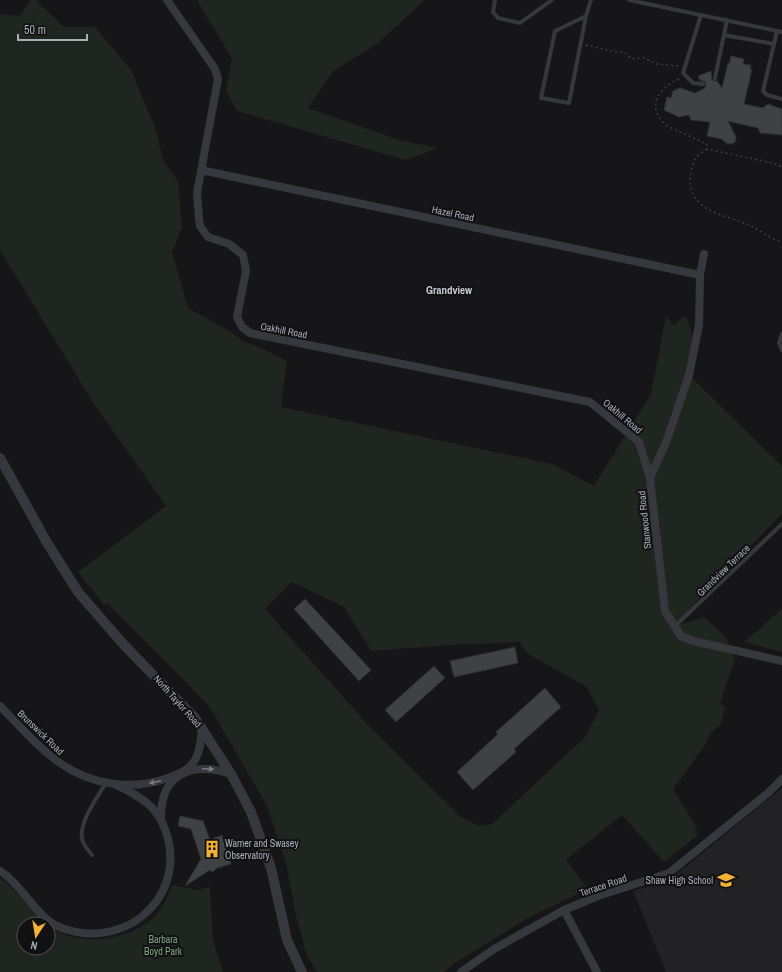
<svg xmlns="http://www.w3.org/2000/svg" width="782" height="972" font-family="'Archivo Narrow',sans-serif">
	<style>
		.built { fill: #222225 }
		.green { fill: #1e261f; fill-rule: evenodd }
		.building { fill: #404145; stroke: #303034 }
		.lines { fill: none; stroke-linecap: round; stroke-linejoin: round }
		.path { stroke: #3d3f44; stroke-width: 1.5; stroke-dasharray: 2 3; stroke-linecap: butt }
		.service { stroke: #37383d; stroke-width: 4 }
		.minor { stroke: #37383d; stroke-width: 8 }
		.tertiary { stroke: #37383d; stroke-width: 10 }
		.oneway { fill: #757881 }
		.labels { text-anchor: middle; stroke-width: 4; stroke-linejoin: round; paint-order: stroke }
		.street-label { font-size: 10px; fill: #a8adb8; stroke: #111113 }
		.poi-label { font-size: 10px; fill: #a8adb8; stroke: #111113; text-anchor: start }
		.park-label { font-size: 10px; fill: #7fa381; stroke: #111113 }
		.neighbourhood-label { font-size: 11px; font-weight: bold; fill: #c9ccd4; stroke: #111113 }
	</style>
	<rect width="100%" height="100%" fill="#161618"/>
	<polygon class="built" points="782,788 782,972 666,972 633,891 666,882 672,878"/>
	<g class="green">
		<path d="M 30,0 L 36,0 L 64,27 L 95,27 L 131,70 L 156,130 L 163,160 L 178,181 L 182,227 L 172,252 L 188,308 L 228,330 L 244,342 L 257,346 L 287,361 L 281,407 L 552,464 L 594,486 L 651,394 L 666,316 L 674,326 L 680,319 L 686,316 L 692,333 L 689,375 L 782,466 L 782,514 L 705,592 L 674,626 L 704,617 L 725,636 L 735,659 L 720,703 L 725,708 L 720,725 L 709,735 L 706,744 L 673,789 L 697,828 L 695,830 L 698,835 L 669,858 L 665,861 L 662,860 L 622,815 L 566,860 L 588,889 L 528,918 L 455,963 L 444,972 L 317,972 L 307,956 L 296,916 L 286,863 L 267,806 L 209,706 L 107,603 L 104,605 L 78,572 L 166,506 L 94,404 L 0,250 L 0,14 L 20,16 ZM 292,582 L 344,607 L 371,651 L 448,645 L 519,642 L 528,654 L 587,687 L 599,710 L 585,737 L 492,824 L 478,826 L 461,817 L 371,728 L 265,609 Z"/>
		<polygon points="197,0 425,0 377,44 333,71 308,108 399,140 438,148 406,160 237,111 226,90 232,59"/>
		<polygon points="782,609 782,652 744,642"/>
		<path d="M 0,878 C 17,891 30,909 46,924 L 24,924 L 24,948 L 48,948 L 48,926 C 76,947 126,942 152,919 C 162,910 167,898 172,885 L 197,890 L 210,887 L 213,940 L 223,972 L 0,972 Z"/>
	</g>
	<g class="building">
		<polygon points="731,56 744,59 743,64 751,65 750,69 752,69 744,104 763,108 768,104 782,109 782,135 760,133 758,128 728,121 736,137 735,142 731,144 726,143 722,139 707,136 710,122 691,120 689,115 679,117 664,110 667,97 671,98 673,91 680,88 695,93 705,88 706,82 700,80 698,76 711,71 712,80 717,81 722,88 728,63 729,64"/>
		<polygon points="305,599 371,670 359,681 294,609"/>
		<polygon points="515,647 518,663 454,677 450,661"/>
		<polygon points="434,666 445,678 396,722 385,710"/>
		<polygon points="545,688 561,707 514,749 516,752 473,790 457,772 498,734 496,732"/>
		<polygon points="180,816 203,821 210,840 222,835 231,864 217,868 212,872 210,870 185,886 201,859 191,829 178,826"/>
	</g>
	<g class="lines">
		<g class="path">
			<polyline points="586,45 616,52 624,52 632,59 644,58 657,64 679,66"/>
			<path d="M 679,79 C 658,88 645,108 667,126 L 707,144 L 706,150 C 695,155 694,161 691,171 C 683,211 724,214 749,225 C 760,230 770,239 782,242"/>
			<polyline points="706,149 773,163 782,167"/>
		</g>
		<g class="service">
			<polyline points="495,0 493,12 498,18 520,23 552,0"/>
			<polyline points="629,0 782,32"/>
			<polyline points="701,15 683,73 693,83 703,84"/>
			<polyline points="586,16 555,31 541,98 569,103 586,16 591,0"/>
			<polyline points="777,31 763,91 767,95 782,99"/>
			<polyline points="724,35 774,44"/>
			<polyline points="715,78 727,20"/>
			<polyline points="782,334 779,343 782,350"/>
			<polyline points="674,627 782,524"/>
			<path d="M 92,855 C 89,851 85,847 83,842 C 76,826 98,796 106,783"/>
		</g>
		<g class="minor">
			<polyline points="167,0 215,69 218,79 197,193 199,218 200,226 208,237 229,244 243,255 246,271 237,317 242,327 250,333 590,402 639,442 650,478"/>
			<polyline points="201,170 700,275"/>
			<polyline points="704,254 700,275 699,325 689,375 667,440 650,478 665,611 681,636 693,641 782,661"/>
			<path d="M 0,706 C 19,725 37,747 60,763 C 91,785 132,791 168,778 C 179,774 189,770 195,760 C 201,750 201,738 202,727"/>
			<path d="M 161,819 C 160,774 191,761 231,774"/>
			<path d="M 0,871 C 24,886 36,919 62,928 C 131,953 195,888 161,820 C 153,804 132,792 116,785"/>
			<polyline points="564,910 597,972"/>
			<polyline points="461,972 494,949 564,910 598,896 669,873 768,793 782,779"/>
		</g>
		<polyline class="tertiary" points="0,458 46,541 78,592 124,645 195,718 231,774 251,812 271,868 287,940 302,972"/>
	</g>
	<defs><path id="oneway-solid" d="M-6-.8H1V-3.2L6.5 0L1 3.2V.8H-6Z"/></defs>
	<g class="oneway">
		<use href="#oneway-solid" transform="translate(208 769) rotate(3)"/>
		<use href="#oneway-solid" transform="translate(155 782) rotate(169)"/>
	</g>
	<defs>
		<g id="building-bare" transform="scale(1.38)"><path d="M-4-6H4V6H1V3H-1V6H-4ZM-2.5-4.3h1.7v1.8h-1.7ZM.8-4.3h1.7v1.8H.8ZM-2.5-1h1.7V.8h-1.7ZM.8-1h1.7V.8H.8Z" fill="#f2b134" stroke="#111113" stroke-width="2.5" paint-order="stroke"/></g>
		<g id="school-bare" transform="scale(1.38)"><path d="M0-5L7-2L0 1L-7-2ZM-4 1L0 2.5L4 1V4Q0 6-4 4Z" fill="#f2b134" stroke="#111113" stroke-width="2.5" paint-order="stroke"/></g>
	</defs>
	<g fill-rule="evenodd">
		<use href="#building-bare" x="212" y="849"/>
		<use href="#school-bare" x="726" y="880"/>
	</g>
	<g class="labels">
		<g class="street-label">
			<text transform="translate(453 213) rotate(12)" y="4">Hazel Road</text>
			<text transform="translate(284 330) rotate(11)" y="4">Oakhill Road</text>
			<text transform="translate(623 416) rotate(40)" y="4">Oakhill Road</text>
			<text transform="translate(644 520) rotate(-96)" y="4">Stanwood Road</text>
			<text transform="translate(723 570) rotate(-44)" y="4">Grandview Terrace</text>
			<text transform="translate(178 701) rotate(48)" y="4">North Taylor Road</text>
			<text transform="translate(41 732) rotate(44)" y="4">Brunswick Road</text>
			<text transform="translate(603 885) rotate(-19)" y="4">Terrace Road</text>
		</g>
		<g class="poi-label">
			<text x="225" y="847">Warner and Swasey<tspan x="225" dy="12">Observatory</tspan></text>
			<text x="713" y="884" text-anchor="end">Shaw High School</text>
		</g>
		<g class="park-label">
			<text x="163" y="943">Barbara<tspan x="163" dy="12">Boyd Park</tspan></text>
		</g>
		<g class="neighbourhood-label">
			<text x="449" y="294">Grandview</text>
		</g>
	</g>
	<g transform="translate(36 936) rotate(192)"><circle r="19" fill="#111113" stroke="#4d4f55"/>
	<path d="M0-3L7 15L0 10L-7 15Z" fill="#f2b134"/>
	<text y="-6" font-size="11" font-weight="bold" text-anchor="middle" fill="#a8adb8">N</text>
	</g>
	<path d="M18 34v6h69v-6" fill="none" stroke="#a8adb8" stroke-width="2"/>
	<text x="24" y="34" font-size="12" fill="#a8adb8" stroke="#111113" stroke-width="3" paint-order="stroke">50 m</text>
</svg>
